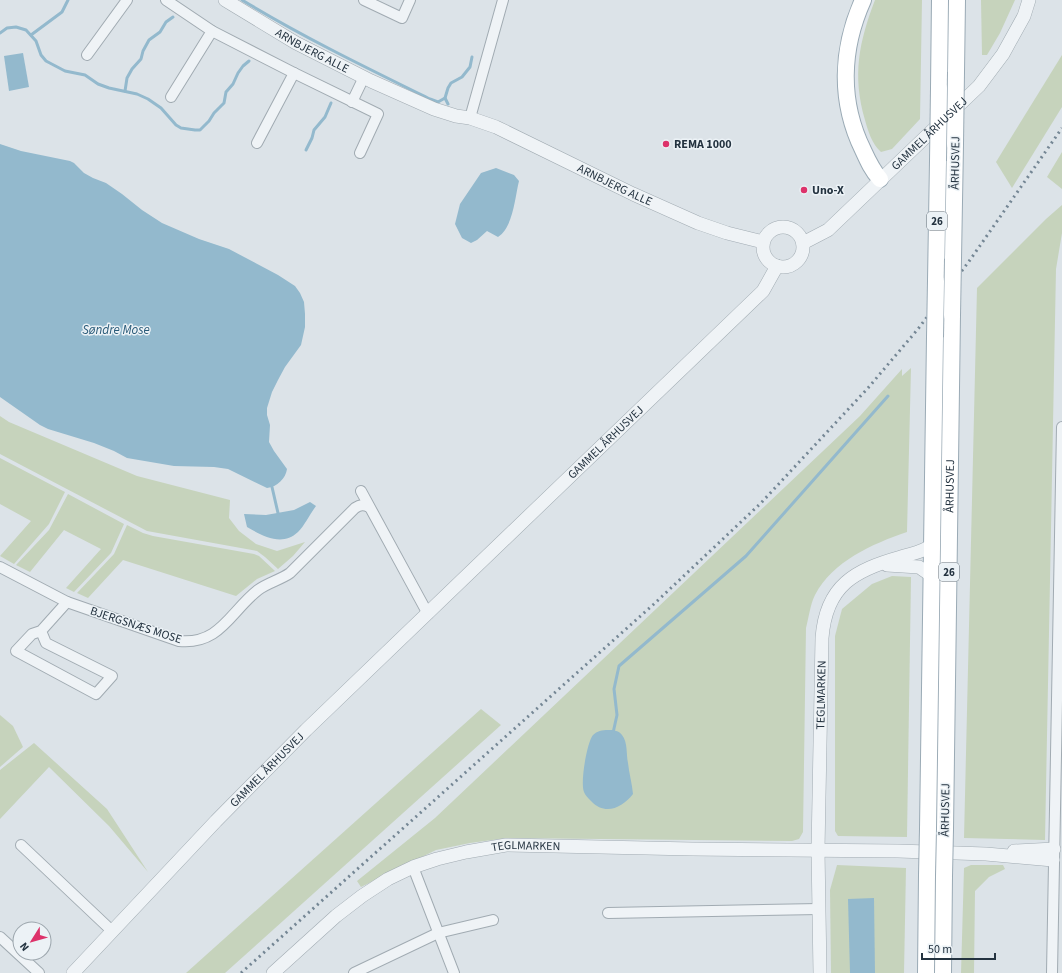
<svg xmlns="http://www.w3.org/2000/svg" width="1062" height="973" font-family="'Source Sans 3',sans-serif">
	<style>
		.green { fill: #c6d3bc }
		.water { fill: #93b9cd }
		.lines { fill: none; stroke-linecap: round; stroke-linejoin: round }
		.stream { stroke: #93b9cd; stroke-width: 3 }
		.minor-casing { stroke: #a1abb2; stroke-width: 12 }
		.tertiary-casing { stroke: #a1abb2; stroke-width: 14 }
		.primary-casing { stroke: #9aaab5; stroke-width: 18 }
		.minor { stroke: #eff3f6; stroke-width: 10 }
		.tertiary { stroke: #eff3f6; stroke-width: 13 }
		.primary { stroke: #fff; stroke-width: 16 }
		.rail { stroke: #748694; stroke-width: 3; stroke-dasharray: 2 4; stroke-linecap: butt }
		.primary-bridge-casing { stroke: #9aaab5; stroke-width: 18; stroke-linecap: butt }
		.primary-bridge { stroke: #fff; stroke-width: 16 }
		.poi-dot { fill: #dd326a; stroke: #ecf2f6; stroke-width: 1.5 }
		.labels { text-anchor: middle; stroke-width: 3; stroke-linejoin: round; paint-order: stroke }
		.shield { fill: #ecf2f6; stroke: #606c77; stroke-width: 1 }
		.shield-label { font-size: 11px; font-weight: bold; fill: #243340 }
		.street-label { font-size: 12px; fill: #243340; stroke: #ecf2f6 }
		.poi-label { font-size: 12px; font-weight: bold; fill: #243340; stroke: #ecf2f6; text-anchor: start }
		.water-label { font-size: 13px; font-style: italic; fill: #2a5b79; stroke: #ecf2f6 }
	</style>
	<rect width="100%" height="100%" fill="#dce3e8"/>
	<g class="green">
		<path d="M 875,0 L 922,0 L 920,119 L 892,149 L 881,152 C 872,144 868,131 865,120 C 852,75 859,42 875,0 Z"/>
		<polygon points="981,0 1015,0 1000,33 987,55 982,55"/>
		<polygon points="1062,55 1062,107 1012,188 996,162"/>
		<polygon points="1062,152 1062,189 1047,177"/>
		<polygon points="1062,205 1062,233 1056,269 1045,840 964,838 977,288 1046,219"/>
		<path d="M 911,368 L 907,532 C 872,544 833,561 815,595 C 810,605 809,617 806,628 L 803,832 L 799,839 L 792,841 L 507,838 L 470,843 L 436,850 L 361,887 L 357,881 L 435,818 L 860,416 L 902,369 L 902,376 Z"/>
		<polygon points="0,416 9,422 137,476 230,500 229,518 239,531 256,544 277,551 305,542 293,556 278,569 265,557 257,551 147,531 0,454"/>
		<polygon points="0,458 65,492 49,524 14,564 0,556 31,521 0,504"/>
		<polygon points="68,494 124,524 111,553 74,592 66,588 101,549 64,530 30,572 16,565 49,530"/>
		<polygon points="127,525 143,533 153,536 254,554 259,556 275,571 257,579 236,596 123,560 88,598 77,593 114,554"/>
		<polygon points="892,576 911,577 907,837 838,836 835,831 835,636 842,609 872,584"/>
		<polygon points="481,709 501,725 225,973 186,973"/>
		<polygon points="0,715 13,726 23,747 0,767"/>
		<polygon points="34,743 107,809 148,872 109,826 49,767 0,819 0,770"/>
		<polygon points="837,865 906,868 904,973 831,973 830,890"/>
		<polygon points="971,865 1003,865 1005,869 989,877 975,891 974,973 961,973 964,868"/>
	</g>
	<g class="water">
		<polygon points="23,53 29,87 9,91 4,56"/>
		<path d="M 0,144 L 21,151 L 70,161 L 74,163 L 84,173 L 93,178 L 106,183 L 122,194 L 142,210 L 162,223 L 199,239 L 229,249 L 278,275 L 295,286 L 300,293 L 304,302 L 305,314 L 305,327 L 301,345 L 285,367 L 278,380 L 272,392 L 267,408 L 267,415 L 270,425 L 269,442 L 274,451 L 287,469 C 286,478 277,487 267,488 L 228,469 L 214,467 L 174,466 L 127,458 L 114,451 L 94,443 L 48,429 L 40,425 L 0,397 Z"/>
		<path d="M 496,168 L 514,175 L 519,181 C 515,197 513,228 498,237 L 487,231 L 477,240 L 471,243 L 462,238 L 455,224 L 460,204 L 481,173 Z"/>
		<path d="M 310,502 L 316,506 C 310,514 305,525 298,532 C 282,547 263,536 247,527 L 244,514 L 266,515 L 294,510 Z"/>
		<path d="M 608,730 C 613,730 618,730 622,735 C 628,743 626,753 628,763 C 629,773 632,783 633,794 C 622,808 605,816 591,801 C 588,798 585,795 584,792 C 580,783 587,742 593,735 C 597,731 602,730 608,730 Z"/>
		<polygon points="874,898 875,973 850,973 848,899"/>
	</g>
	<g class="lines">
		<g class="stream">
			<path d="M 242,0 C 303,37 367,68 430,99 L 438,102 L 445,98 L 448,104"/>
			<polyline points="0,33 7,28 16,27 26,30 36,41 41,55 46,61 65,71 85,75 98,84 109,88 137,94 148,99 161,108 176,125 181,128 195,130 200,130 209,121 214,113 224,103 226,92 233,84 238,73 243,66 249,61"/>
			<polyline points="31,35 62,12 68,0"/>
			<polyline points="125,91 127,78 132,69 141,59 143,51 149,40 160,32 166,22 173,17"/>
			<polyline points="445,98 448,88 451,83 462,77 470,67 472,57"/>
			<polyline points="306,150 312,138 314,130 325,117 331,103"/>
			<polyline points="272,487 278,513"/>
			<polyline points="613,733 617,715 614,689 619,666 746,556 888,396"/>
		</g>
		<g class="minor-casing">
			<g id="minor">
				<polyline points="166,0 212,31 294,73 378,114 360,153"/>
				<polyline points="364,0 402,18 410,0"/>
				<polyline points="87,55 127,0"/>
				<polyline points="171,97 212,31"/>
				<polyline points="352,102 364,77"/>
				<polyline points="470,118 503,0"/>
				<polyline points="257,143 294,73"/>
				<polyline points="361,491 428,614"/>
				<path d="M 0,567 L 67,602 L 179,641 C 220,645 230,612 258,590 C 267,583 280,580 290,573 L 355,508 C 360,505 363,504 369,507"/>
				<polyline points="41,631 46,643 112,676 96,694 16,651 32,634 41,631 67,602"/>
				<polyline points="21,845 112,931"/>
				<polyline points="413,867 454,973"/>
				<polyline points="608,913 819,909"/>
				<polyline points="0,937 39,973"/>
				<polyline points="354,973 438,933 493,920"/>
				<polyline points="1052,973 1062,427"/>
			</g>
		</g>
		<g class="tertiary-casing">
			<g id="tertiary">
				<path id="s1" d="M 225,0 L 296,43 L 371,81 L 434,109 L 456,116 L 470,118 L 496,127 L 633,194 L 698,223 L 727,233 L 763,242"/>
				<circle cx="783" cy="247" r="20"/>
				<path id="s2" d="M 803,243 L 828,230 L 979,86 L 1003,54 L 1024,16 L 1029,0"/>
				<polyline points="887,565 919,567 932,576"/>
				<polyline points="1014,851 1054,849"/>
				<path id="s3" d="M 73,973 L 216,821 L 306,730 L 763,291 L 777,266"/>
				<path id="s4" d="M 273,973 L 336,916 L 362,896 L 388,879 L 413,867 L 437,859 L 466,852 L 506,845 L 692,849 L 898,851 L 986,854 L 1053,860"/>
				<path id="s5" d="M 820,973 L 818,850 L 822,638 C 826,585 855,570 901,557 C 913,553 921,553 932,545"/>
			</g>
		</g>
		<g class="primary-casing">
			<g id="primary">
				<path d="M 863,0 C 841,49 839,101 863,150 C 868,161 872,170 880,179"/>
				<polyline points="956,72 957,0"/>
				<polyline points="939,88 940,0"/>
				<polyline points="953,259 955,144"/>
				<polyline points="936,281 938,161"/>
				<polyline points="928,829 935,337"/>
				<path id="s6" d="M 945,829 L 952,315"/>
				<polyline points="926,973 927,875"/>
				<polyline points="943,973 944,876"/>
			</g>
		</g>
		<use href="#minor" class="minor"/>
		<use href="#tertiary" class="tertiary"/>
		<use href="#primary" class="primary"/>
		<polyline class="rail" points="241,973 654,604 761,503 868,388 918,329 970,260 1062,128"/>
		<g class="primary-bridge-casing">
			<g id="primary-bridge">
				<polyline points="955,144 956,72"/>
				<polyline points="938,161 939,88"/>
				<polyline points="952,315 953,259"/>
				<polyline points="935,337 936,281"/>
				<polyline points="927,875 928,829"/>
				<polyline points="944,876 945,829"/>
			</g>
		</g>
		<use href="#primary-bridge" class="primary-bridge"/>
	</g>
	<g class="poi-dot">
		<circle cx="666" cy="144" r="4"/>
		<circle cx="804" cy="190" r="4"/>
	</g>
	<g class="labels">
		<g class="shield">
			<rect x="927" y="212" width="20" height="18" rx="3"/>
			<rect x="939" y="563" width="20" height="18" rx="3"/>
		</g>
		<g class="shield-label">
			<text x="937" y="225">26</text>
			<text x="949" y="576">26</text>
		</g>
		<g class="street-label">
			<text dy="4" stroke="none"><textPath href="#s1" startOffset="101">ARNBJERG ALLE</textPath></text>
			<text dy="4" stroke="none"><textPath href="#s2" startOffset="168">GAMMEL ÅRHUSVEJ</textPath></text>
			<text transform="translate(955 163) rotate(-89)" y="4">ÅRHUSVEJ</text>
			<text dy="4" stroke="none"><textPath href="#s1" startOffset="433">ARNBJERG ALLE</textPath></text>
			<text dy="4" stroke="none"><textPath href="#s3" startOffset="752">GAMMEL ÅRHUSVEJ</textPath></text>
			<text dy="4" stroke="none"><textPath href="#s6" startOffset="343">ÅRHUSVEJ</textPath></text>
			<text transform="translate(136 625) rotate(18)" y="4">BJERGSNÆS MOSE</text>
			<text dy="4" stroke="none"><textPath href="#s5" startOffset="278">TEGLMARKEN</textPath></text>
			<text dy="4" stroke="none"><textPath href="#s3" startOffset="281">GAMMEL ÅRHUSVEJ</textPath></text>
			<text transform="translate(945 810) rotate(-89)" y="4">ÅRHUSVEJ</text>
			<text dy="4" stroke="none"><textPath href="#s4" startOffset="292">TEGLMARKEN</textPath></text>
		</g>
		<g class="poi-label">
			<text x="674" y="148">REMA 1000</text>
			<text x="812" y="194">Uno-X</text>
		</g>
		<g class="water-label">
			<text x="116" y="334">Søndre Mose</text>
		</g>
	</g>
	<g transform="translate(32 941) rotate(233)"><circle r="19" fill="#ecf2f6" stroke="#9ca6ad"/>
	<path d="M0-3L7 15L0 10L-7 15Z" fill="#dd326a"/>
	<text y="-6" font-size="11" font-weight="bold" text-anchor="middle" fill="#243340">N</text>
	</g>
	<path d="M922 953v6h73v-6" fill="none" stroke="#243340" stroke-width="2"/>
	<text x="928" y="953" font-size="12" fill="#243340" stroke="#ecf2f6" stroke-width="3" paint-order="stroke">50 m</text>
</svg>
